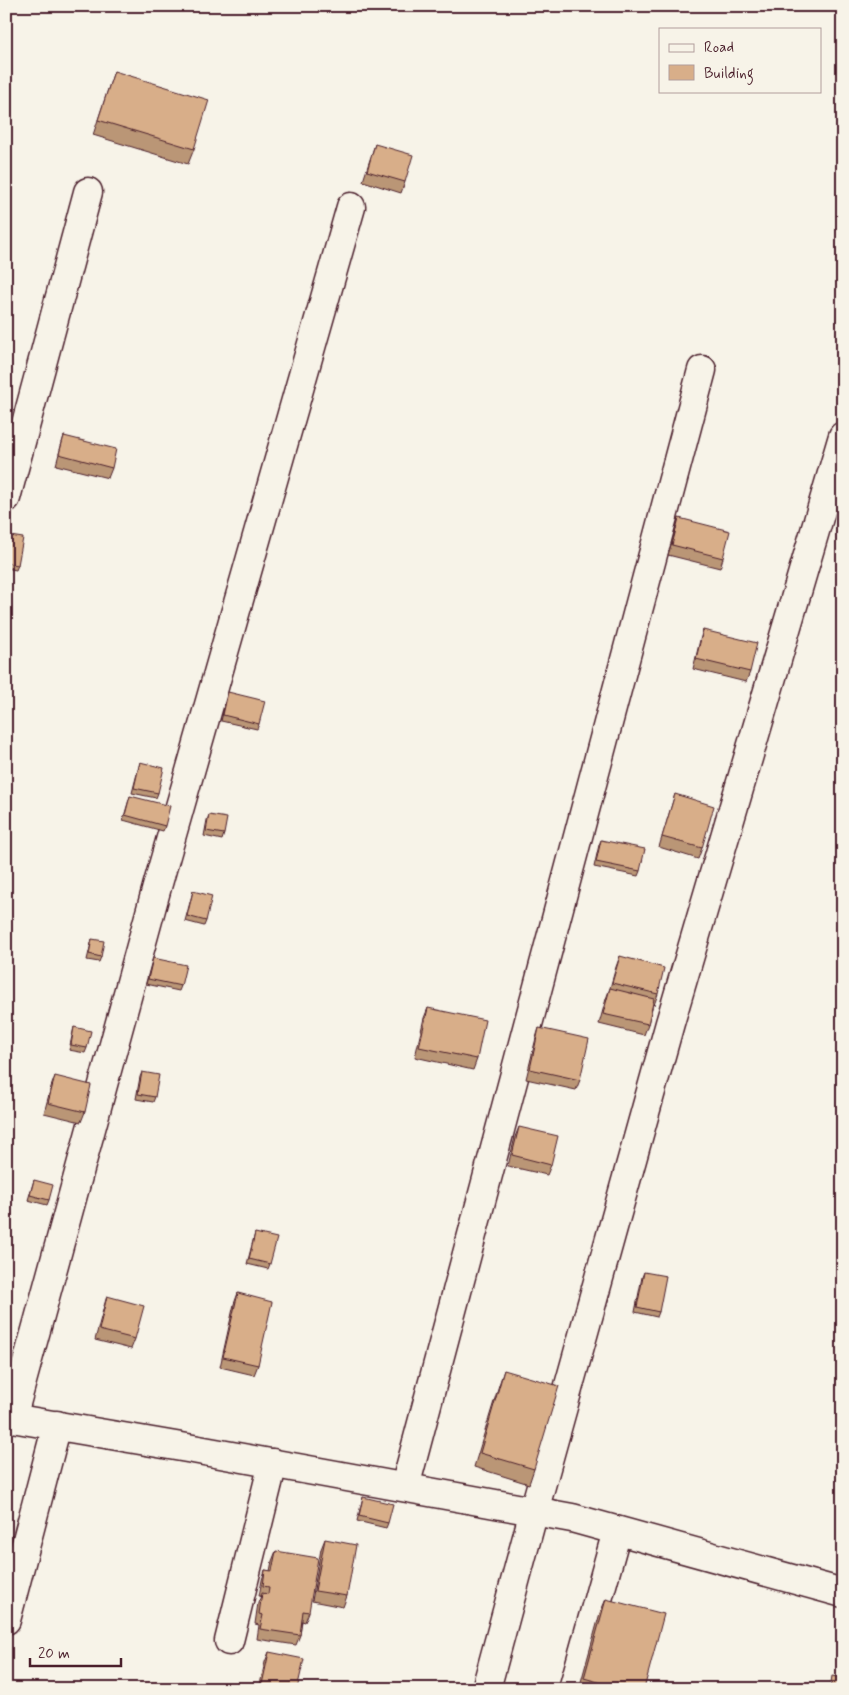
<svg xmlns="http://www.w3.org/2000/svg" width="849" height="1695" font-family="Mynerve,sans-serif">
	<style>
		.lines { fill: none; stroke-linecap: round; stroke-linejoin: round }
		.minor-casing { stroke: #4a1f2b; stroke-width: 31 }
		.minor { stroke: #f7f3e8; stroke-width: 28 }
		.wall { fill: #ba9676; stroke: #4a1f2b }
		.building { fill: #d8ae89; stroke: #4a1f2b }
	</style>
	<rect width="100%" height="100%" fill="#f7f3e8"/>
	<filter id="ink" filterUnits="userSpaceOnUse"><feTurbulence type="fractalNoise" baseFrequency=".02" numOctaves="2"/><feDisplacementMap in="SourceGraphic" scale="10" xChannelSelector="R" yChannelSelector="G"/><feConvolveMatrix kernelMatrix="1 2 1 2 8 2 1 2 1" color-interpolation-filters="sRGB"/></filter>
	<g filter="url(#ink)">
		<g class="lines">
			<g class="minor-casing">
				<g id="minor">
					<polyline points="6,498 88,192"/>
					<polyline points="6,1417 193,1449 572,1518 843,1593"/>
					<polyline points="12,1418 157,887 351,207"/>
					<polyline points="405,1487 702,370"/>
					<polyline points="6,1620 57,1425"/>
					<polyline points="229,1641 273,1463"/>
					<polyline points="486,1689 534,1511 670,1023 843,436"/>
					<polyline points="573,1689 617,1531"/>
				</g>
			</g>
			<use href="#minor" class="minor"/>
		</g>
		<g class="wall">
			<polygon points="114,71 194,149 188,164 93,135"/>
			<polygon points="375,144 405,182 401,193 363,181"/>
			<polygon points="64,436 112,468 108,478 56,465 61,446"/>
			<polygon points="679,518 723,558 720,568 668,555 676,528"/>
			<polygon points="10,536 18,565 16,570 6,568 6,549"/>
			<polygon points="703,630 750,672 746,682 693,669 700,640"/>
			<polygon points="228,692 259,724 257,729 221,721"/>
			<polygon points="140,762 158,793 156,798 132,793"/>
			<polygon points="675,794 702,848 698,859 659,847"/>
			<polygon points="130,796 165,826 163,831 123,820"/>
			<polygon points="209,815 224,834 222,840 204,836 207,820"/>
			<polygon points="601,840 640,871 638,876 594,867 599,845"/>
			<polygon points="193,891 206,921 204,926 185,921"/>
			<polygon points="92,939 101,957 99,962 87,960"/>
			<polygon points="620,956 658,994 654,1005 653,1004 648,1024 644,1035 599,1024 606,999 610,988 616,967"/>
			<polygon points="153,958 181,986 179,991 146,984"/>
			<polygon points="428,1008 477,1059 473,1070 415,1057 424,1018"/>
			<polygon points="74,1027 87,1048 85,1053 69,1050"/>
			<polygon points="539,1028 580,1080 576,1090 526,1079 536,1038"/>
			<polygon points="142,1072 155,1097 153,1102 136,1099 140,1077"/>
			<polygon points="55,1076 85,1112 81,1122 44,1113 51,1087"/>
			<polygon points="519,1127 551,1165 547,1175 508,1166 515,1137"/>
			<polygon points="34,1180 49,1200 47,1205 28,1200"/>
			<polygon points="255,1233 270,1264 268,1269 247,1264"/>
			<polygon points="644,1272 659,1312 657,1317 635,1312 642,1277"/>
			<polygon points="238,1293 258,1365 254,1375 220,1367 234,1304"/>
			<polygon points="107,1296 135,1339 131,1349 95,1340 104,1306"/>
			<polygon points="504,1370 534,1469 529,1484 474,1467 499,1385"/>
			<polygon points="363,1497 388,1523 386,1528 357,1521"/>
			<polygon points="325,1539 347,1596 343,1607 312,1601 321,1549"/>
			<polygon points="276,1551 309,1612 305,1622 302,1621 300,1635 296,1645 257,1639 259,1625 255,1624 258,1603 261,1596 259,1596 262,1580 265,1570 270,1571 272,1561"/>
			<polygon points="606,1599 644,1689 579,1689 600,1613"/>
			<polygon points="269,1652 297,1689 259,1689 265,1662"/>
		</g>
		<g class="building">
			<polygon points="114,71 209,100 194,149 98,120"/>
			<polygon points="375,144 413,155 405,182 367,171"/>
			<polygon points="64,436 116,449 112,468 59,454"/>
			<polygon points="679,518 730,531 723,558 672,545"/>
			<polygon points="10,536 23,538 18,565 6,563 6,555"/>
			<polygon points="703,630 757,643 750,672 696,659"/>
			<polygon points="228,692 265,701 259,724 223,715"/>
			<polygon points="140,762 164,768 158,793 134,788"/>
			<polygon points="675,794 714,806 702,848 662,837"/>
			<polygon points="130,796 170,806 165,826 125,815"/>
			<polygon points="209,815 227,818 224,834 206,831"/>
			<polygon points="601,840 645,849 640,871 596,862"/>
			<polygon points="193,891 212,896 206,921 187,916"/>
			<polygon points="92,939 104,941 101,957 89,954"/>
			<polygon points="620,956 664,968 658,994 612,983"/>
			<polygon points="153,958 186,965 181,986 148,979"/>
			<polygon points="610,988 654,999 648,1024 603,1014"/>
			<polygon points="428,1008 485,1020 477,1059 419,1047"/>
			<polygon points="74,1027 91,1031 87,1048 71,1045"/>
			<polygon points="539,1028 589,1039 580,1080 530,1069"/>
			<polygon points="142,1072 159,1075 155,1097 138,1094"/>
			<polygon points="55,1076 91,1085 85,1112 48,1103"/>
			<polygon points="519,1127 558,1136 551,1165 512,1155"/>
			<polygon points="34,1180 53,1185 49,1200 30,1195"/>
			<polygon points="255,1233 277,1238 270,1264 249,1259"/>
			<polygon points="644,1272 666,1276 659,1312 637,1307"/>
			<polygon points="238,1293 272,1302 258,1365 223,1357"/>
			<polygon points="107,1296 144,1306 135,1339 99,1330"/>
			<polygon points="504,1370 559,1386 534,1469 480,1453"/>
			<polygon points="6,1472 9,1473 6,1488"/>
			<polygon points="363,1497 393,1504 388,1523 359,1516"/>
			<polygon points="325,1539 356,1545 347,1596 315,1591"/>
			<polygon points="276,1551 318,1558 309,1612 303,1611 300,1635 260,1629 263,1615 259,1614 262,1593 268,1594 269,1587 263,1586 265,1570 272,1571"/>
			<polygon points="606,1599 664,1614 644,1689 623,1689 584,1678"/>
			<polygon points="269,1652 304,1659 297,1689 261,1689"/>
			<polygon points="832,1676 843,1678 843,1689 830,1689"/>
		</g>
	</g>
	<rect width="849" height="1695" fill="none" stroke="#f7f3e8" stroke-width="25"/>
	<rect x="12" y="12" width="824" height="1670" fill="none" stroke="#4a1f2b" stroke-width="2" filter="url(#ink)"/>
	<rect x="659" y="28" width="162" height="65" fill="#f7f3e8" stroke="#b29e9c"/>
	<rect x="669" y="44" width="25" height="8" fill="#f7f3e8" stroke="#b29e9c"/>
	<text x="704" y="52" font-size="15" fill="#4a1f2b">Road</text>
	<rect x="669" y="65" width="25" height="15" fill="#d8ae89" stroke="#b29e9c"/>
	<text x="704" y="78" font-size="15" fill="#4a1f2b">Building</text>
	<path d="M30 1658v8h91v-8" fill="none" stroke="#4a1f2b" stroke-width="2.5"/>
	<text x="38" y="1658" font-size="15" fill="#4a1f2b" stroke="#f7f3e8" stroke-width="4" paint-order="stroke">20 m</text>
</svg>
